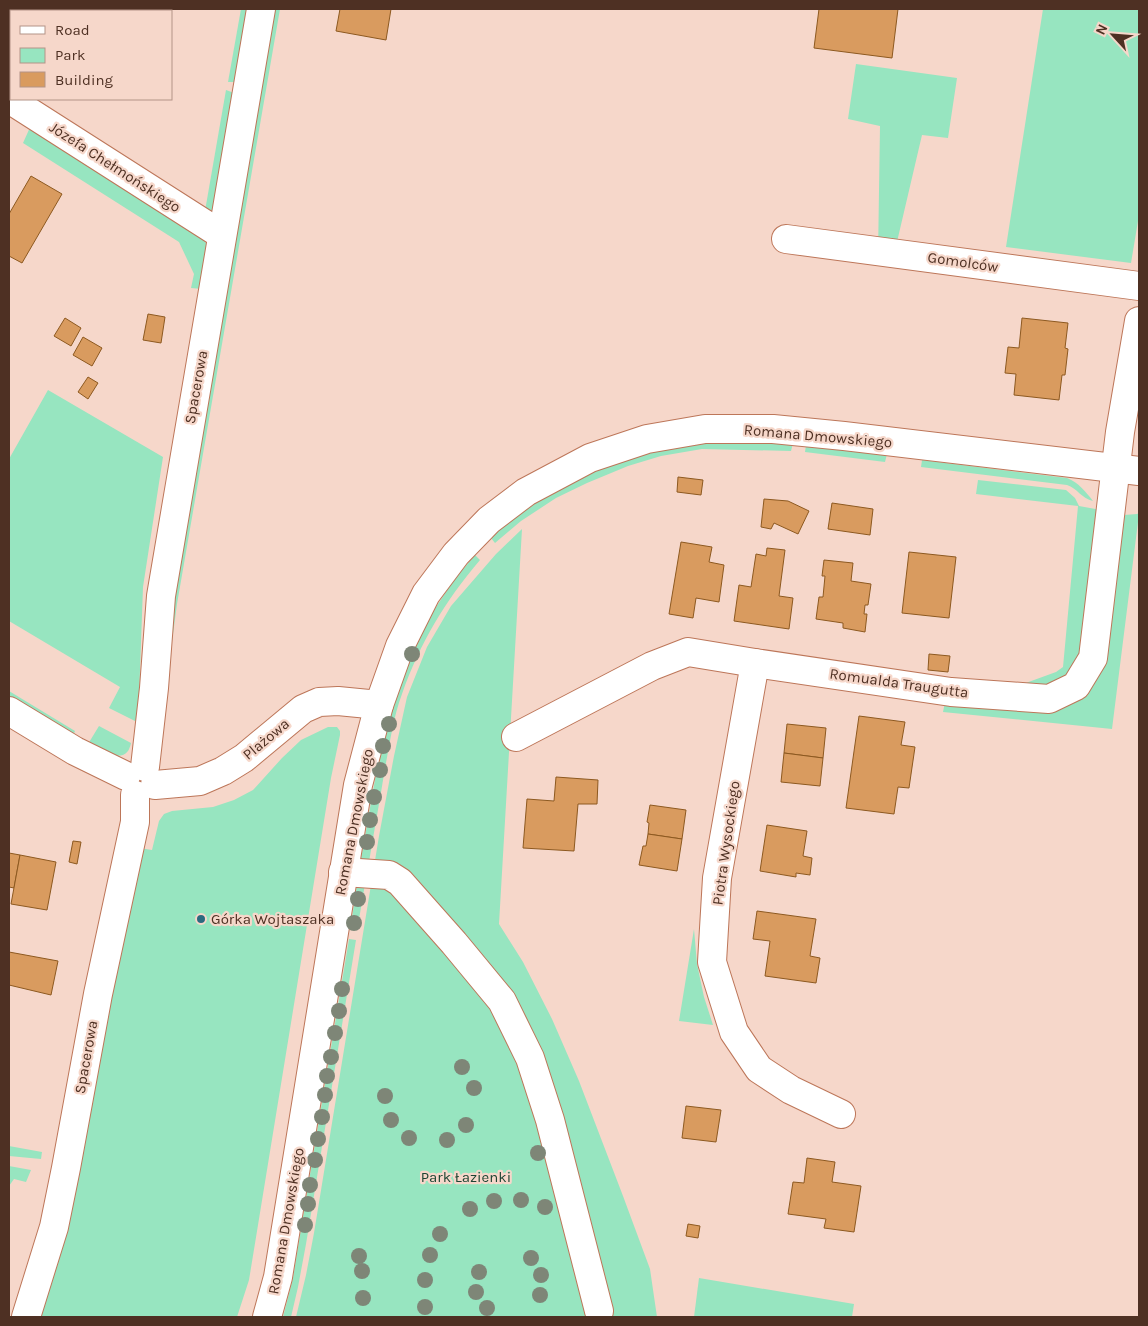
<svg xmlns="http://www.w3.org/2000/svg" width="1148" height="1326" font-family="Karla,sans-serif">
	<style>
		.green { fill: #97e5c0 }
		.building { fill: #d99b5f; stroke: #8d5920 }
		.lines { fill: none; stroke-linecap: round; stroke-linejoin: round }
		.minor-casing { stroke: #bd7659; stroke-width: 30 }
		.minor { stroke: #fff; stroke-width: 28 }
		.tree { fill: #7e8677 }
		.poi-dot { fill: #2b6a7f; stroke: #f6d7ca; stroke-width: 2 }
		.labels { text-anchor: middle; stroke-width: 4.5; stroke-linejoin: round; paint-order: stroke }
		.street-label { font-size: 15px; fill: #4e3023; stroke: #f6d7ca }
		.poi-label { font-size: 15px; fill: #4e3023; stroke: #f6d7ca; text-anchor: start }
		.park-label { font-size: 15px; fill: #1c4433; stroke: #f6d7ca }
	</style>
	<rect width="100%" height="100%" fill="#f6d7ca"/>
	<g class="green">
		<polygon points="241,9 250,9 238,82 228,82"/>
		<polygon points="270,9 280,9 177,604 158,747 169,597"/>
		<polygon points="1043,9 1139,9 1139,215 1131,263 1006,247"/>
		<polygon points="856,64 957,78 948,138 922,135 893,259 878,257 880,126 848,119"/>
		<polygon points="226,90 237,94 214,213 205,211"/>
		<polygon points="32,123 199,233 208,246 202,289 191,288 194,274 179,242 23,143"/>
		<polygon points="48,390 163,457 143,587 139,698 137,722 109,708 120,687 9,621 9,459"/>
		<polygon points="793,443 791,451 702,449 661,456 628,466 587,483 556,498 521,521 495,543 491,538 514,515 550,490 582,475 623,460 661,449 702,444"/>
		<polygon points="806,445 887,454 885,462 805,452"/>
		<path d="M 922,460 L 1067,478 C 1079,483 1085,491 1093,501 C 1082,499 1077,488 1067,485 L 921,467 Z"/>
		<polygon points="978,480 1066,490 1075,498 1079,506 1101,510 1088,649 1065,678 1051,686 1023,684 1056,672 1063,667 1078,506 976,494"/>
		<polygon points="1139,513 1139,521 1138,522 1112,729 943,712 945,702 1074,702 1124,515 1137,514"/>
		<polygon points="522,529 499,924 523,962 552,1019 579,1081 623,1196 650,1269 657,1317 296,1317 306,1275 314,1233 379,836 394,756 407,697 427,647 451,606 496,554"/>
		<path d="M 475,555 L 480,560 C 445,601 420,643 402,694 C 393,718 390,743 385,768 C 380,800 374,831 369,862 L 361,859 L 379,757 L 395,694 L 418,636 L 436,607 L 454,580 Z"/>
		<polygon points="9,691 75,731 73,736 9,698"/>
		<path d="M 99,726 L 131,743 C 131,744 129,750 128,751 C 119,763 98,749 88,744 Z"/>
		<polygon points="328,727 337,727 340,731 340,735 331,778 249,1280 237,1317 37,1317 139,848 152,850 159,821 164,814 172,811 213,807 234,800 253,790 282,758 301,740"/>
		<polygon points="357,884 365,884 358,925 351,924"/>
		<polygon points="694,929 697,964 704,997 713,1025 679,1021"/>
		<polygon points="349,939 356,940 306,1244 298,1287 291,1317 283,1317 293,1278 298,1247"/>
		<polygon points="9,1146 42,1152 41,1159 9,1156"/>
		<polygon points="9,1166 31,1170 26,1182 14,1179 9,1186"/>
		<polygon points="699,1278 854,1304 852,1317 694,1317"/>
	</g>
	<g class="building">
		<polygon points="340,9 391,9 386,40 336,31"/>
		<polygon points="819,9 898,9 892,58 814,48"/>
		<polygon points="31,176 62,194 22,263 9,256 9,214"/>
		<polygon points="148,314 165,317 161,343 143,340"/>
		<polygon points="65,318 81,328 71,346 54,336"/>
		<polygon points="1022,318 1068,323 1065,348 1068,349 1065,375 1062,375 1059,400 1014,395 1016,374 1005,373 1008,347 1019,348"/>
		<polygon points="83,337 102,348 92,366 73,355"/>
		<polygon points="88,377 98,383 88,399 78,392"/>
		<polygon points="678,477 703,480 701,495 677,492"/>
		<polygon points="764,499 788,501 809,511 798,534 774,523 771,529 761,527"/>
		<polygon points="832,503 873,509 870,535 828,529"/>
		<polygon points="681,542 712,547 709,562 724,565 719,602 696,598 693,618 669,614"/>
		<polygon points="767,548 785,550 779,596 793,598 789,629 734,621 739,585 751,587 756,554 766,556"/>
		<polygon points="909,552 956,557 949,618 902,613"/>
		<polygon points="824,560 853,563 851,581 871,584 868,605 865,605 864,614 867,614 865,632 843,628 843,623 816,619 819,597 823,597 825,576 822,576"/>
		<polygon points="929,654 950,656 948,672 928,670"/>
		<polygon points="859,716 905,722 901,745 915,747 909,788 898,787 894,814 846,808"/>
		<polygon points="787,724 826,728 823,758 784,753"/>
		<polygon points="784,753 823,758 820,786 781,782"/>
		<polygon points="556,777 598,780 597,804 578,804 574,851 523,848 527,799 554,801"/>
		<polygon points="650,805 686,810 682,839 648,834 649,823 647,822"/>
		<polygon points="767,825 807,831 803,856 812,858 810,875 796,873 796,877 760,871"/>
		<polygon points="648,834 682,839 677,871 639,865 643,846 646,846"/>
		<polygon points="73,841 81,842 77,864 69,862"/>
		<polygon points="9,853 20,855 14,888 9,887"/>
		<polygon points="20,855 56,862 47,910 11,904"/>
		<polygon points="757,911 816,919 810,956 820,958 816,983 765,976 770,941 753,939"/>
		<polygon points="9,952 58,961 51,995 9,985"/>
		<polygon points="686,1106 721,1110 716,1142 682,1138"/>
		<polygon points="807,1158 835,1162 832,1182 861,1186 854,1232 824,1228 826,1219 788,1214 793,1182 804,1183"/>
		<polygon points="688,1224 700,1226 698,1238 686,1236"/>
	</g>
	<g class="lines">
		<g class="minor-casing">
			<g id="minor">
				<polyline points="9,99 222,235"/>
				<polyline points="786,239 1139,286"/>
				<polyline points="755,663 717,878 712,962 734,1032 759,1069 791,1090 841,1114"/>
				<polyline points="9,711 75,751 126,776"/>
				<polyline points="516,737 652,666 688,652 755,663 951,692 1049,699 1076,686 1093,658 1120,432 1139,321"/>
				<polyline points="145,767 154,688 161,596 261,9"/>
				<polyline points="155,785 200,781 223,771 244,758 303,709 319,702 338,701 379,705"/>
				<polyline points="343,872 389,875 400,882 454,943 502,1001 530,1058 550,1120 599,1311"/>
				<polyline points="26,1317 54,1227 66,1168 98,994 135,822 135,795"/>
				<polyline points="267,1317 278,1277 358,785 379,705 400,646 426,594 456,554 489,520 526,492 590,458 647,439 705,429 773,429 844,436 1139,471"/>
			</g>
		</g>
		<use href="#minor" class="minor"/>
	</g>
	<g class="tree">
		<circle cx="412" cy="654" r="8"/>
		<circle cx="389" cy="724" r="8"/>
		<circle cx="383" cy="746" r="8"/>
		<circle cx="380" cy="770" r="8"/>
		<circle cx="374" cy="797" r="8"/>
		<circle cx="370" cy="820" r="8"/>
		<circle cx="367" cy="842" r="8"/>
		<circle cx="358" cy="899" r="8"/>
		<circle cx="354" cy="923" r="8"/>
		<circle cx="342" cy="989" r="8"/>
		<circle cx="339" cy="1011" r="8"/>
		<circle cx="335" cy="1033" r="8"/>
		<circle cx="331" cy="1057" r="8"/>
		<circle cx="462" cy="1067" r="8"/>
		<circle cx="327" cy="1076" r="8"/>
		<circle cx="474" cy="1088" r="8"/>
		<circle cx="325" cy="1095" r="8"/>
		<circle cx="385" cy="1096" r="8"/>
		<circle cx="322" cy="1117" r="8"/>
		<circle cx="391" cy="1120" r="8"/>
		<circle cx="466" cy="1125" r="8"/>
		<circle cx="409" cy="1138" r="8"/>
		<circle cx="318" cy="1139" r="8"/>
		<circle cx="447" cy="1140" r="8"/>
		<circle cx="538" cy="1153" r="8"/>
		<circle cx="315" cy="1160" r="8"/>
		<circle cx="310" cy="1185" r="8"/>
		<circle cx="521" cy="1200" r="8"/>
		<circle cx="494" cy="1201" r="8"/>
		<circle cx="308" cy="1204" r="8"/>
		<circle cx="545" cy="1207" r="8"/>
		<circle cx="470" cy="1209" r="8"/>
		<circle cx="305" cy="1225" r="8"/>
		<circle cx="440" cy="1234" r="8"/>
		<circle cx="430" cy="1255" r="8"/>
		<circle cx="359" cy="1256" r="8"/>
		<circle cx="531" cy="1258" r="8"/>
		<circle cx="362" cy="1271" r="8"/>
		<circle cx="479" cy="1272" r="8"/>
		<circle cx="541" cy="1275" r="8"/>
		<circle cx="425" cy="1280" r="8"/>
		<circle cx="476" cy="1292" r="8"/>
		<circle cx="540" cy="1295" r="8"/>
		<circle cx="363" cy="1298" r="8"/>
		<circle cx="425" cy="1307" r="8"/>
		<circle cx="487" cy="1308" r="8"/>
	</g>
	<circle class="poi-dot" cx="201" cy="919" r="5"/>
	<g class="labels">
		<g class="street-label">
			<text transform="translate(115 167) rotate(33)" y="5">Józefa Chełmońskiego</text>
			<text transform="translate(963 262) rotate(8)" y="5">Gomolców</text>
			<text transform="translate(196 387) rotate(-80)" y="5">Spacerowa</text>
			<text transform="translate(818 436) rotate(5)" y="5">Romana Dmowskiego</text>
			<text transform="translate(899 683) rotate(8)" y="5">Romualda Traugutta</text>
			<text transform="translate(266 739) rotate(-40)" y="5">Plażowa</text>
			<text transform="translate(354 822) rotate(-79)" y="5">Romana Dmowskiego</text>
			<text transform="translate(726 843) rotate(-82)" y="5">Piotra Wysockiego</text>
			<text transform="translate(86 1057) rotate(-80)" y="5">Spacerowa</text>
			<text transform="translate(286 1221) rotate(-80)" y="5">Romana Dmowskiego</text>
		</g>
		<g class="poi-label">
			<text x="211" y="924">Górka Wojtaszaka</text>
		</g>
		<g class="park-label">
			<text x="466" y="1182">Park Łazienki</text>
		</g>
	</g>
	<rect width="1148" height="1326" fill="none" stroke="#4e3023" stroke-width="20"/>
	<rect x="10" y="10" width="162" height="90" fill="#f6d7ca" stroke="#b39487"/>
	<rect x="20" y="26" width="25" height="8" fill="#ffffff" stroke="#b39487"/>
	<text x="55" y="35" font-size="15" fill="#4e3023">Road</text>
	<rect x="20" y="48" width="25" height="15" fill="#97e5c0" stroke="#b39487"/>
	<text x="55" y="60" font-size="15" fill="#4e3023">Park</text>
	<rect x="20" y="72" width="25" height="15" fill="#d99b5f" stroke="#b39487"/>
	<text x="55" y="85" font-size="15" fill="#4e3023">Building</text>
	<g transform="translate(1113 35) rotate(296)" stroke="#f6d7ca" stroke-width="4" paint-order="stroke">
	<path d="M0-4L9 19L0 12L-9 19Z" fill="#4e3023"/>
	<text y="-8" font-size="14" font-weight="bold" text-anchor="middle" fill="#4e3023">N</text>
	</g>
</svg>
